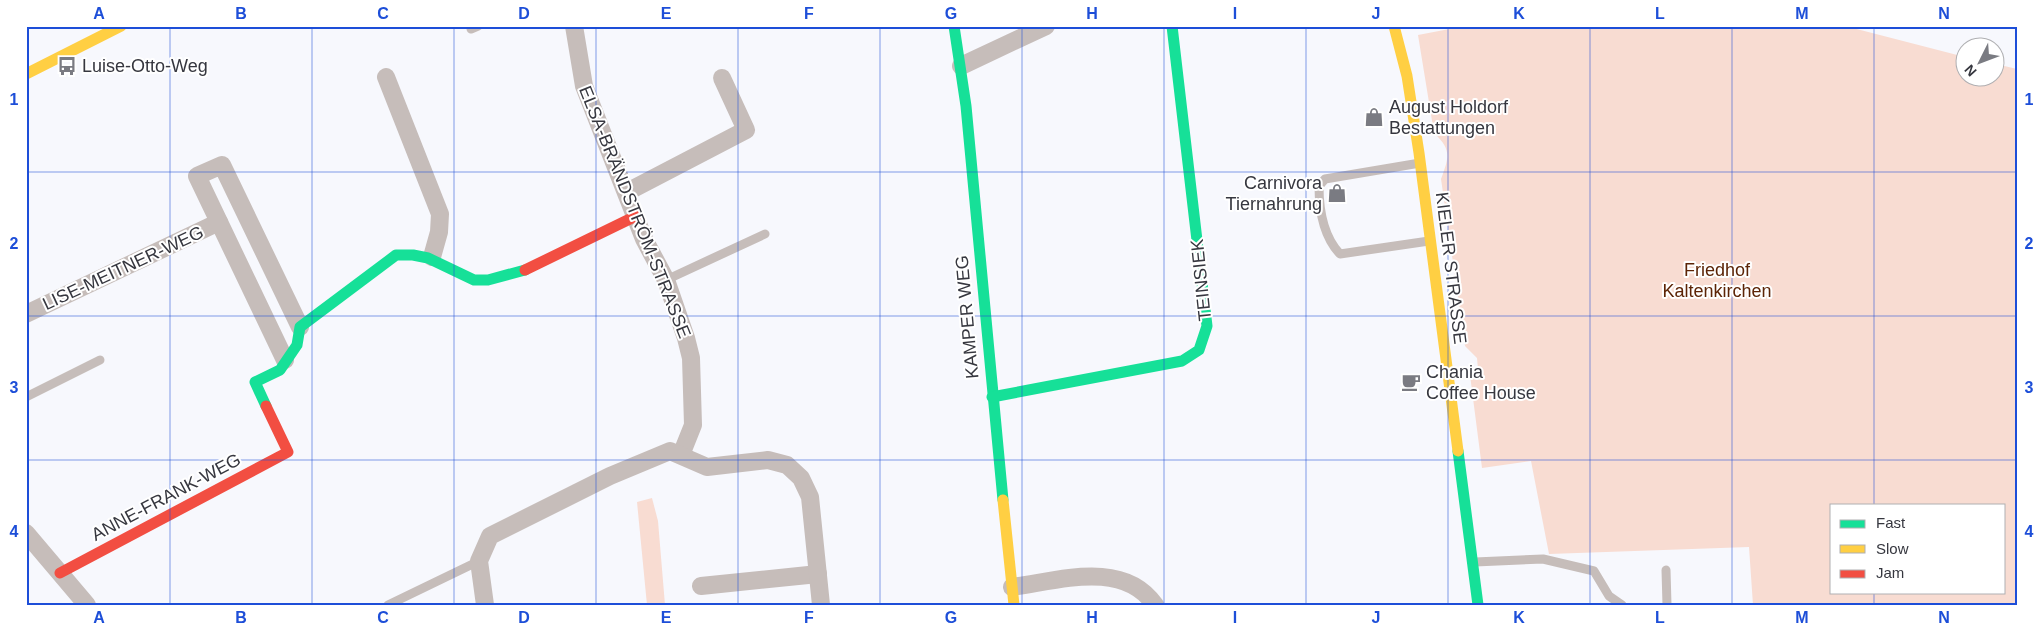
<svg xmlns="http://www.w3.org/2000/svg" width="2043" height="631" font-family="Helvetica,sans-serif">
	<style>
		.green { fill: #f8dcd2; fill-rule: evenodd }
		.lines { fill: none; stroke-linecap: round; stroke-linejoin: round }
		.lane { stroke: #c6bdba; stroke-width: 9 }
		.street { stroke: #c6bdba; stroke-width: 18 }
		.fast { stroke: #16e098; stroke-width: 11 }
		.slow { stroke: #ffcf43; stroke-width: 11 }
		.jam { stroke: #f24e42; stroke-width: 11 }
		.grid { fill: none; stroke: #1d4ed8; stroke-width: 1; stroke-opacity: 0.55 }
		.labels { text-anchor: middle; stroke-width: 4; stroke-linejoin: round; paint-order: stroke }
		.poi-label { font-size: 18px; fill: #36373f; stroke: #fff; text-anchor: start }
		.street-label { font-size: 18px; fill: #36373f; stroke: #fff }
		.park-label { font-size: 18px; fill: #5c2406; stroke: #fff }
		.neatline { fill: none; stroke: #1d4ed8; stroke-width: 2 }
		.grid-label { font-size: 16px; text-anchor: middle; font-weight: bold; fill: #1d4ed8 }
	</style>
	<rect width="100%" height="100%" fill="#f7f8fd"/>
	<g class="green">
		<path d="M 1465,26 L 1845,26 L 1965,57 L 1966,78 L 1996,78 L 1996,64 L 2017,69 L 2017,605 L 1753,605 L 1749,547 L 1549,554 L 1531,461 L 1482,468 L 1470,375 L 1478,369 L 1477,358 L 1465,346 L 1441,179 C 1449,157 1452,150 1434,133 L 1418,35 ZM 1832,505 L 2004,505 L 2004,592 L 1832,592 Z"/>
		<polygon points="652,498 658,521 665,605 647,605 637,502"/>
	</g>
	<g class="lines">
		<g class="lane">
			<polyline points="471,29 478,26"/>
			<path d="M 1420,163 L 1325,179 L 1319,186 C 1319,210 1323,236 1340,254 L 1429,241"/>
			<polyline points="666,280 765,234"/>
			<polyline points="26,397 100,360"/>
			<polyline points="1475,562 1543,559 1594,571 1609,596 1622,605"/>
			<polyline points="1666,570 1667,605"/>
			<polyline points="388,605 479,561"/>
		</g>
		<g class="street">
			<polyline points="574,26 584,86 644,239 666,280 686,338 691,358 693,425 681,455"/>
			<polyline points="961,66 1046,26"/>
			<polyline points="386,77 440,214 439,232 432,257"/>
			<polyline points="627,192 746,130 722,78"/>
			<polyline points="26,314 219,222"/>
			<polyline points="285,360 197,176 222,165 300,327"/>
			<polyline points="26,533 87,605"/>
			<polyline points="701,586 818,574"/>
			<path d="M 1012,587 C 1058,581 1123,559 1155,605"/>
			<polyline points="485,605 479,561 490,536 610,476 670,451 707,467 768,460 787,465 801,478 810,497 821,605"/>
		</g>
		<g class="fast">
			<polyline points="954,26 966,106 1003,500"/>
			<polyline points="992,397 1182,361 1199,350 1207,326 1172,26"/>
			<polyline points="266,406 255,382 280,370 297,345 300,327 396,255 413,255 428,258 474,280 488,280 525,270"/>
			<polyline points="1458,451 1478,605"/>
		</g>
		<g class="slow">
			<polyline points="1394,26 1407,76 1419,153 1458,451"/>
			<polyline points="26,74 121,26"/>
			<polyline points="1003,500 1014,605"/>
		</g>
		<g class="jam">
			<polyline points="525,270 636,216"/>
			<polyline points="60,573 288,452 266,406"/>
		</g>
	</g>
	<path class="grid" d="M 170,26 L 170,605M 312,26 L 312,605M 454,26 L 454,605M 596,26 L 596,605M 738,26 L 738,605M 880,26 L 880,605M 1022,26 L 1022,605M 1164,26 L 1164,605M 1306,26 L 1306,605M 1448,26 L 1448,605M 1590,26 L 1590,605M 1732,26 L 1732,605M 1874,26 L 1874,505M 26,172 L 2017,172M 26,316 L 2017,316M 26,460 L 2017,460M 1874,592 L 1874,605"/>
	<defs>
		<g id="bus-bare" transform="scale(1.5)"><path d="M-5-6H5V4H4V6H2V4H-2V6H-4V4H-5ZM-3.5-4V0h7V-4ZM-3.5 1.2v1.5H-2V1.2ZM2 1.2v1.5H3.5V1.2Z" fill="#7a7b82" stroke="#fff" stroke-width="2.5" paint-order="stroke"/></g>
		<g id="shop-bare" transform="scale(1.5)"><path d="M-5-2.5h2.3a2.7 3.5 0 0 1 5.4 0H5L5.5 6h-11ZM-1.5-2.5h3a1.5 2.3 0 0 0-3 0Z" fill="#7a7b82" stroke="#fff" stroke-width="2.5" paint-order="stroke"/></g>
		<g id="cafe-bare" transform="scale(1.5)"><path d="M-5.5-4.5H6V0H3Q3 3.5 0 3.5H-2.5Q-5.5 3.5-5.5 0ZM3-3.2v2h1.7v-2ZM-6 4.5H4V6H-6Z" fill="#7a7b82" stroke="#fff" stroke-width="2.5" paint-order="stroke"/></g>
	</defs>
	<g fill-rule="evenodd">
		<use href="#bus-bare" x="67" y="66"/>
		<use href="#shop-bare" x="1374" y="117"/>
		<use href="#shop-bare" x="1337" y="193"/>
		<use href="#cafe-bare" x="1411" y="382"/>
	</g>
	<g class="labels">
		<g class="poi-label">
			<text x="82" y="72">Luise-Otto-Weg</text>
			<text x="1389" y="113">August Holdorf<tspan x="1389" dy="21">Bestattungen</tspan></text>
			<text x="1322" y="189" text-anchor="end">Carnivora<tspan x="1322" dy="21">Tiernahrung</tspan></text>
			<text x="1426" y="378">Chania<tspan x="1426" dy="21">Coffee House</tspan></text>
		</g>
		<g class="street-label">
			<text transform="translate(635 212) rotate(68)" y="6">ELSA-BRÄNDSTRÖM-STRASSE</text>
			<text transform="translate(123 268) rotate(-25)" y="6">LISE-MEITNER-WEG</text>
			<text transform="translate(1451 268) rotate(83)" y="6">KIELER STRASSE</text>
			<text transform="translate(1201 280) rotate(-96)" y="6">TEINSIEK</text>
			<text transform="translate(967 317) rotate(-95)" y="6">KAMPER WEG</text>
			<text transform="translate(166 497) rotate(-28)" y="6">ANNE-FRANK-WEG</text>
		</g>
		<g class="park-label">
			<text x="1717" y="276">Friedhof<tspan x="1717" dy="21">Kaltenkirchen</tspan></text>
		</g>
	</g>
	<rect width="2043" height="631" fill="none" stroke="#ffffff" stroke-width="55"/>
	<rect x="1830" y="504" width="175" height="90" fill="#ffffff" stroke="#afafb2"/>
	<rect x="1840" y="520" width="25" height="8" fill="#16e098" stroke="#afafb2"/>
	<text x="1876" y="528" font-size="15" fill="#36373f">Fast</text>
	<rect x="1840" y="545" width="25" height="8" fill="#ffcf43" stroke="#afafb2"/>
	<text x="1876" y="554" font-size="15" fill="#36373f">Slow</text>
	<rect x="1840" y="570" width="25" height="8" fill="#f24e42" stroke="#afafb2"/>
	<text x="1876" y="578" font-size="15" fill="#36373f">Jam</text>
	<g transform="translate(1980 62) rotate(228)"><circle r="24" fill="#ffffff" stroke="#afafb2"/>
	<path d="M0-4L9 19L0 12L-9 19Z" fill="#7a7b82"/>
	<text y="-8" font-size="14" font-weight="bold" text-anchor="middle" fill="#36373f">N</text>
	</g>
	<rect x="28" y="28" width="1988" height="576" class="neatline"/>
	<g class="grid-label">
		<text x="99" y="19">A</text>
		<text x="241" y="19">B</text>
		<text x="383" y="19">C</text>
		<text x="524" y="19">D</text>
		<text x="666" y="19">E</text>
		<text x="809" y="19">F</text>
		<text x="951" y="19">G</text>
		<text x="1092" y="19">H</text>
		<text x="1235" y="19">I</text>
		<text x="1376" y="19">J</text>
		<text x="1519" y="19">K</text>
		<text x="1660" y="19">L</text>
		<text x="1802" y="19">M</text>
		<text x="1944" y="19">N</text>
		<text x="14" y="105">1</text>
		<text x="2029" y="105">1</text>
		<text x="14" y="249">2</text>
		<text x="2029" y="249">2</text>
		<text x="14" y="393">3</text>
		<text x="2029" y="393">3</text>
		<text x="14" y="537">4</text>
		<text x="2029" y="537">4</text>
		<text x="99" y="623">A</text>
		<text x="241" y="623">B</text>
		<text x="383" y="623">C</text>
		<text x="524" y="623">D</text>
		<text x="666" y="623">E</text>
		<text x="809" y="623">F</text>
		<text x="951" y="623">G</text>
		<text x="1092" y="623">H</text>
		<text x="1235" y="623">I</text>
		<text x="1376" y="623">J</text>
		<text x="1519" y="623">K</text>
		<text x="1660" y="623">L</text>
		<text x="1802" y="623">M</text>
		<text x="1944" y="623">N</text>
	</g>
</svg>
